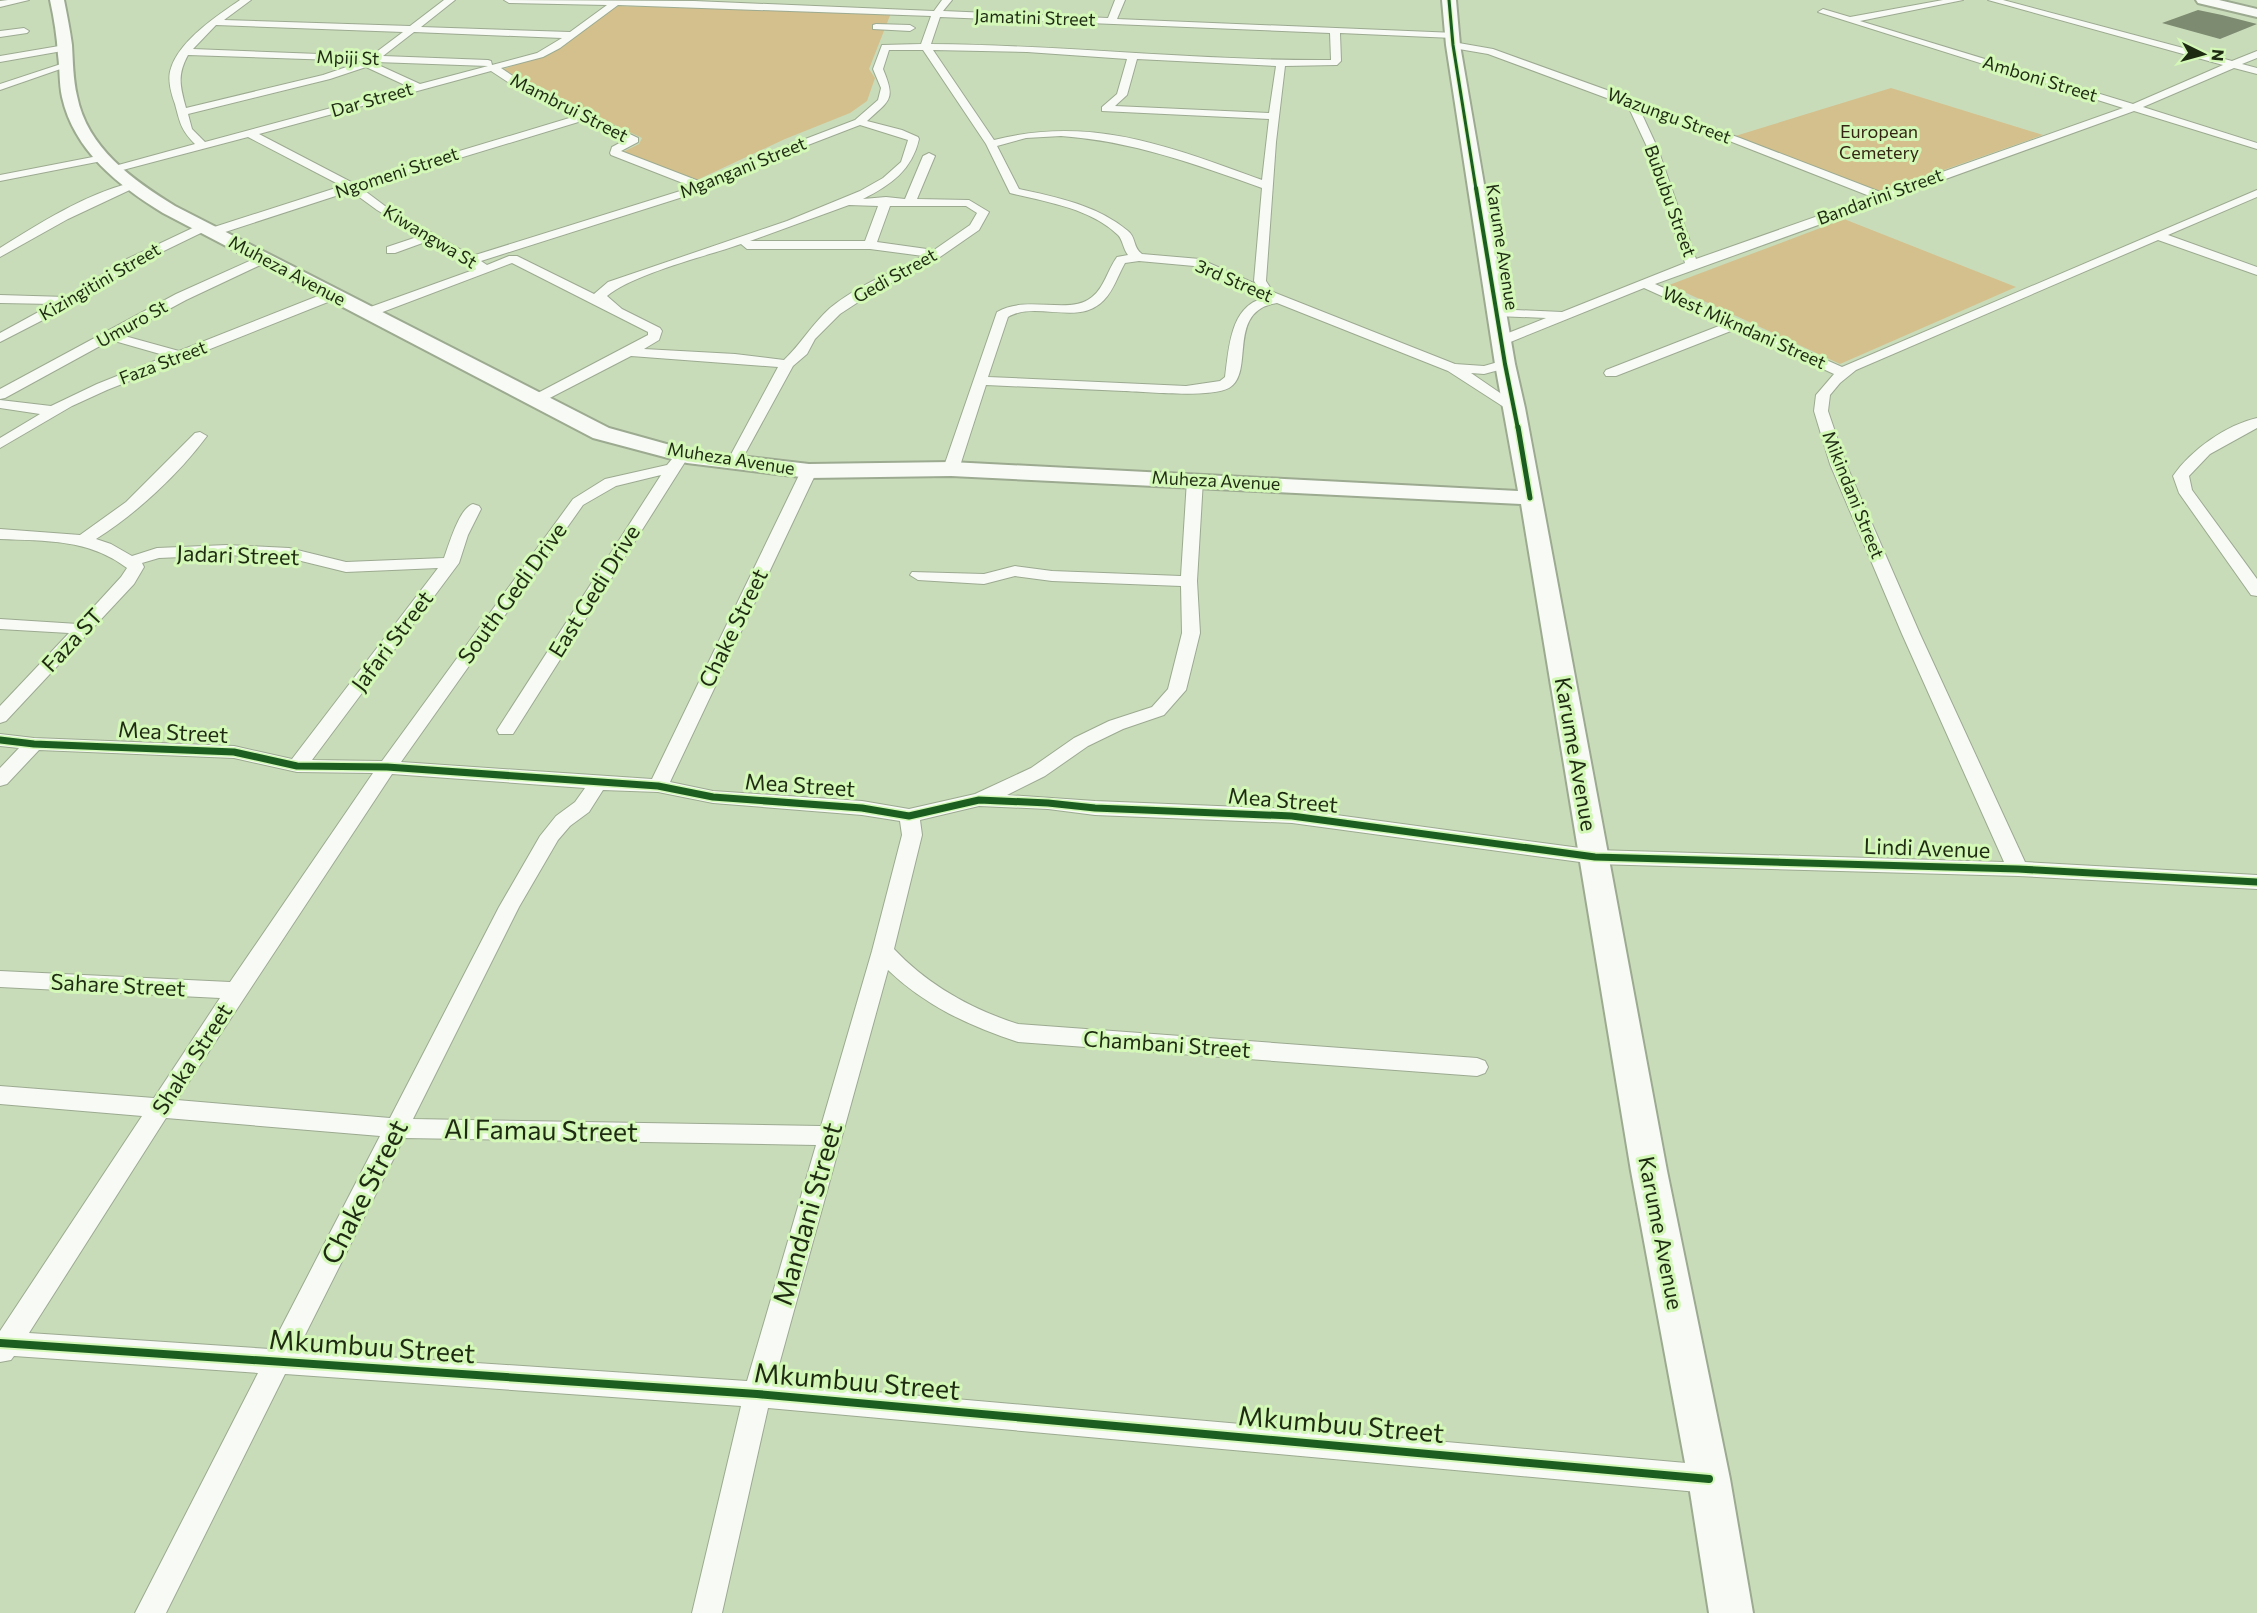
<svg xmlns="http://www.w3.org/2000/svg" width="2257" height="1613" font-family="Commissioner,sans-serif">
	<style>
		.green { fill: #d4c08d }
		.building { fill: #7d8b70 }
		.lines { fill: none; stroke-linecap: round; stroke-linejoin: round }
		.street-casing { stroke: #9caa90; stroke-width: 2 }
		.secondary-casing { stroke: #9caa90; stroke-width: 4 }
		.street { fill: #f7faf5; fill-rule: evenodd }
		.secondary { fill: #f7faf5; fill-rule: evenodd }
		.cycleway-far4-casing { stroke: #d3f8b7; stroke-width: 5 }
		.cycleway-far3-casing { stroke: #d3f8b7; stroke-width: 6 }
		.cycleway-far2-casing { stroke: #d3f8b7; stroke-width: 8 }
		.cycleway-far1-casing { stroke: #d3f8b7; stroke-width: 10 }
		.cycleway-casing { stroke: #d3f8b7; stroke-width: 12 }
		.cycleway-far4 { stroke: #1b5e20; stroke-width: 3 }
		.cycleway-far3 { stroke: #1b5e20; stroke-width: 4 }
		.cycleway-far2 { stroke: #1b5e20; stroke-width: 5 }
		.cycleway-far1 { stroke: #1b5e20; stroke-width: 7 }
		.cycleway { stroke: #1b5e20; stroke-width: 8 }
		.labels { text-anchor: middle; stroke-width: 6; stroke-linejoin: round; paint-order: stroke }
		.far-street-label { font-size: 18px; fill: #1e2b12; stroke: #d3f8b7 }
		.far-park-label { font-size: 18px; fill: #352614; stroke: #d3f8b7 }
		.street-label { font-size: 22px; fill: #1e2b12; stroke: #d3f8b7 }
		.near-street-label { font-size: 27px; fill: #1e2b12; stroke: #d3f8b7 }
	</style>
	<rect width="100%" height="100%" fill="#c9dcba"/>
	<g class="green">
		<polygon points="616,6 891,13 869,69 875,78 867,101 850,113 785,139 697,180 623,152 639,144 642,138 525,82 503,69 554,52"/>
		<polygon points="1891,88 2043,135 1878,193 1732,137"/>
		<polygon points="1844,219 2016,287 1840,364 1669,285"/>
	</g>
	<polygon class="building" points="2198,10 2222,15 2257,24 2220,39 2162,23"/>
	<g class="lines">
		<g class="street-casing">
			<g id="street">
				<polygon points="8,0 29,0 0,7 0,1"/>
				<path d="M 240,0 L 251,0 L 224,20 L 410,26 L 444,0 L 455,0 L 421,27 L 570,32 L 607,5 L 509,3 L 504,0 L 694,1 L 934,11 L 942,0 L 952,0 L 943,11 L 1108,18 L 1115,0 L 1125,0 L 1117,19 L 1456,33 L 1456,37 L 1453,38 L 1340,33 L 1341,61 L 1337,65 L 1285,66 L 1276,142 L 1266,281 L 1273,292 L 1283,296 L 1455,364 L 1484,366 L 1505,360 L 1510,361 L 1512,364 L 1510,367 L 1484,374 L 1471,373 L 1522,408 L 1520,411 L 1510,411 L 1448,371 L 1277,303 C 1225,311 1256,372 1229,388 C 1211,398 1147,392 1124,391 C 1078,389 1032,387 986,385 L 959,469 L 951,474 L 946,472 L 943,469 L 997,312 C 1028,294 1069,316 1092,297 C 1104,288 1108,269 1117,257 L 1128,255 C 1123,249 1123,240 1118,235 C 1090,208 1046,202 1010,193 L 986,144 L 923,50 L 889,50 L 883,69 C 896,100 890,100 867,121 L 902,130 L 918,137 L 919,139 C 912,170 891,185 863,199 L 886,197 L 905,199 L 923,156 L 929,153 L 935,156 L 917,199 L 969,200 L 989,212 L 979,230 L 940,257 L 869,295 L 840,314 L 815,339 L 807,354 L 793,366 L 740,463 L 735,464 L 728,460 L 778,367 L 631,356 L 542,402 L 532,402 L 530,399 L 532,396 L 648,335 L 648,332 L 512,263 L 372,316 L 362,316 L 360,313 L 362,310 L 476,269 L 428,241 L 395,253 L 387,253 L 387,247 L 420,236 L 377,210 L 351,191 L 216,235 L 208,235 L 208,229 L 342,186 L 248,137 L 119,171 L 111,171 L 111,167 L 195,144 C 181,130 180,123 175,104 C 171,93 167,79 171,68 C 180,40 218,15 240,0 ZM 618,5 L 931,16 L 921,44 L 882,45 L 873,69 L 881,88 L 878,100 L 855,120 L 787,146 L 704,183 L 621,151 L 638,142 L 638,138 L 522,82 L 501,68 L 543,57 L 560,48 ZM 940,17 L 1330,33 L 1331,60 C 1198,61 1064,45 931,44 ZM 216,25 L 403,32 L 371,56 L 193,49 ZM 414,32 L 562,38 L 537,53 L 492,65 L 491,61 L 488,60 L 383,56 ZM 933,50 L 1027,52 L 1127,59 L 1117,94 L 1102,107 L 1102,111 L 1269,119 L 1262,180 C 1170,147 1093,115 994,140 ZM 188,55 L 364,61 L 323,75 L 186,108 C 180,86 177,75 188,55 ZM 1137,59 L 1276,66 L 1269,113 L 1115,106 L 1127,95 ZM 376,62 L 488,66 L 420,84 L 374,63 ZM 366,67 L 409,87 L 205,142 L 192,129 L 188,114 L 330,79 ZM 491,71 L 514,86 L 576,116 L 353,183 L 259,134 ZM 585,120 L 625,140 L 612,147 L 610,153 L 611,155 L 693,187 L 472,256 L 385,206 L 361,188 ZM 860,125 L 908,140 L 901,162 L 883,178 L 860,191 L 787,221 L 608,282 L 594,294 L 517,256 L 509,256 L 487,265 L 481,261 L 708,189 L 795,150 ZM 1061,136 C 1132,141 1195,164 1262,188 L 1254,281 L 1256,284 L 1200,259 L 1142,254 C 1133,248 1136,237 1128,231 C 1097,205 1056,197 1019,189 L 997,146 L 1026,138 ZM 849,205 L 878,206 L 865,241 L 750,241 ZM 890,206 L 966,206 L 977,213 L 970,225 L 934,250 L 877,242 ZM 741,244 L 747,249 L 870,249 L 923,256 C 892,272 857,286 830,308 C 812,324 801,344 784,360 L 735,354 L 644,349 L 659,340 L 662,331 L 660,328 L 622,309 L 607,296 C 633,274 707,256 741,244 ZM 1139,261 L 1194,266 L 1264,298 C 1230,306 1229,348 1225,377 L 1220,381 L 1186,386 L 988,377 L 1008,317 C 1037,300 1079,327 1104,300 C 1114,290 1118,275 1125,263 Z"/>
				<path d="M 1943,0 L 1963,0 L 1860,21 L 2133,104 L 2223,65 L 1988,0 L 2003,0 L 2232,61 L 2257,51 L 2257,58 L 2242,64 L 2257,68 L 2257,74 L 2234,68 L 2143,107 L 2257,143 L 2257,149 L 2134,111 L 1655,284 L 1842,367 L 2257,190 L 2257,197 L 2168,235 L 2257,267 L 2257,275 L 2158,240 L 1856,370 L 1840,383 L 1830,395 L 1828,411 L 1846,464 L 1920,634 L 2025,862 L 2257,875 L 2257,889 L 2018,876 L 1595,864 L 1292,823 L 1095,815 L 1048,809 L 979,806 L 920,820 L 922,835 L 894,949 C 928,985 971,1009 1018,1024 L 1477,1058 L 1485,1061 L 1488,1067 L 1485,1073 L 1477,1076 L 1018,1042 C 969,1026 926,1006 888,970 L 774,1383 L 1709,1465 L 1719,1469 L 1723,1479 L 1719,1489 L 1709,1493 L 768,1408 L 722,1613 L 692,1613 L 741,1406 L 285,1374 L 166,1613 L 135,1613 L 258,1373 L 14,1356 L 11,1360 L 0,1362 L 0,1331 L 142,1116 L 0,1104 L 0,1086 L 154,1098 L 220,998 L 0,987 L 0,971 L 230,982 L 373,773 L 297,772 L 234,758 L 39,750 L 7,784 L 0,786 L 0,768 L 19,748 L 0,746 L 0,734 L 34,738 L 234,746 L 292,759 L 438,568 L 346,572 L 289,558 L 227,555 L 159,558 L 142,563 L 144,567 L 134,584 L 6,721 L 0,723 L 0,706 L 69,633 L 0,629 L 0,619 L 78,624 L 121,577 L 127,568 C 89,539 46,541 0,539 L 0,529 L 80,535 L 126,502 L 195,433 L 200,432 L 207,436 C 178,475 137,513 96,539 L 111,544 L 132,556 L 157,548 L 227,545 L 289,548 L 346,562 L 444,558 C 449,545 459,508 473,504 L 479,506 L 481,509 L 468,535 L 459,563 L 312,760 L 382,761 L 573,499 L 605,479 L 667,465 L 672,459 L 682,459 L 685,462 L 513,734 L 499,734 L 497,730 L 661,475 L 616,486 L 583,505 L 401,762 L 652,779 L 801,471 L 804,468 L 814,468 L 817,471 L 670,782 L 713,791 L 862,801 L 909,809 L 975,794 L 1031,768 L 1074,738 L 1109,721 L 1152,707 L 1168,689 L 1182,633 L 1181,586 L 1052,581 L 1015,576 L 984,584 L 918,580 L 910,575 L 912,572 L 984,574 L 1015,566 L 1052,571 L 1181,576 L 1187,480 L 1195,475 L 1203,480 L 1197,581 L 1200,633 L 1186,690 L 1164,715 L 1123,729 L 1088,746 L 1045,776 L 1007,795 L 1095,801 L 1292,809 L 1595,850 L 2004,862 L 1902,634 L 1830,464 L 1814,411 L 1816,395 L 1834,374 L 1736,329 L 1616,376 L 1606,376 L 1604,373 L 1606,370 L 1724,324 L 1644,288 L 1508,343 L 1498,343 L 1496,340 L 1498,337 L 1546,318 L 1497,316 L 1492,315 L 1490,312 L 1492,309 L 1562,312 L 1685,263 L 1648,149 L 1628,106 L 1488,54 L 1453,48 L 1448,45 L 1453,42 L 1493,49 L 1740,138 L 1883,193 L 2123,108 L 1818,12 L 1823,9 L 1850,17 ZM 1640,110 L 1732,142 L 1872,197 L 1696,259 L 1658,149 ZM 392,774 L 585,788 L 575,802 L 556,816 L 540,836 L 499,907 L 390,1118 L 177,1100 ZM 603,790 L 658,792 L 713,803 L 862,815 L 900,821 L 902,835 L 872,951 L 821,1126 L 413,1119 L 519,907 L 558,840 L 570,826 L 589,812 ZM 166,1118 L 380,1136 L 270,1349 L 29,1333 ZM 404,1138 L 816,1145 L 747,1381 L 297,1351 Z"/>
				<polygon points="876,24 910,25 915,28 910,31 873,29 873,25"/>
				<polygon points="24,28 29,31 27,33 0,37 0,31"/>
				<polygon points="65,45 68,46 68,50 0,62 0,56"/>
				<polygon points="64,63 72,65 0,90 0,84"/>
				<polygon points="103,155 109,158 107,160 0,181 0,175"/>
				<path d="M 130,183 L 134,184 L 134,188 L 68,219 L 0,257 L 0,248 C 40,223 84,195 130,183 Z"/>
				<polygon points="201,224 205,225 205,231 135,265 74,304 0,342 0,333 53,304 0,303 0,295 66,297 127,259"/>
				<polygon points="265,254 269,255 271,258 269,261 186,300 121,335 179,351 328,292 333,291 339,295 338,298 107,390 72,406 0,448 0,438 40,414 0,408 0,400 51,406 97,384 167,356 111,340 5,398 0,399 0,389 176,294"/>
				<path d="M 2257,418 L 2257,428 L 2210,454 L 2189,476 L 2192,490 L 2257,579 L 2257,596 L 2251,595 L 2179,493 L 2173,476 C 2191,450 2226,425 2257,418 Z"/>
			</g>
		</g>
		<g class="secondary-casing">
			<g id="secondary">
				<path d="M 50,0 L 64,0 C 67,15 70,30 72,45 C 73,62 73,79 77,96 C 87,148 133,180 175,206 L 609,428 L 688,450 L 809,464 L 951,462 L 1518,491 L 1495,364 L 1446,45 L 1442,0 L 1456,0 L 1460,45 L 1515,364 L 1525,408 L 1667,1171 L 1730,1479 L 1753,1613 L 1709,1613 L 1688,1479 L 1631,1171 L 1521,504 L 951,476 L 809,478 L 687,463 L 593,438 L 163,213 C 119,186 74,151 62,97 C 59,83 60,69 58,55 C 57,37 54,18 50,0 Z"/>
				<polygon points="2196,0 2219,0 2257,9 2257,17 2198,3"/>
			</g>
		</g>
		<use href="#street" class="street"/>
		<use href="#secondary" class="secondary"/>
		<g class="cycleway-far4-casing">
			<polyline id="cycleway-far4" points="1449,0 1453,45 1476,189"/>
		</g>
		<g class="cycleway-far3-casing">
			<polyline id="cycleway-far3" points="1476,188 1505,364 1518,429"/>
		</g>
		<g class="cycleway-far2-casing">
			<polyline id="cycleway-far2" points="1518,427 1530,498"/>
		</g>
		<g class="cycleway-far1-casing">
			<polyline id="cycleway-far1" points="0,740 34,744 234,752 297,766 387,767 658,786 713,797 862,808 909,816 979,800 1048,803 1095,808 1292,816 1595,857 2018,869 2257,882"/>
		</g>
		<g class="cycleway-casing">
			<polyline id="cycleway" points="0,1343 757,1394 1709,1479"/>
		</g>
		<use href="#cycleway-far4" class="cycleway-far4"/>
		<use href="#cycleway-far3" class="cycleway-far3"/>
		<use href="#cycleway-far2" class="cycleway-far2"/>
		<use href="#cycleway-far1" class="cycleway-far1"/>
		<use href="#cycleway" class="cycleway"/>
	</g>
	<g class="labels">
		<g class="far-street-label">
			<text transform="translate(1035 18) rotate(2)" y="6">Jamatini Street</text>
			<text transform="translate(348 58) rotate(2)" y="6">Mpiji St</text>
			<text transform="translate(2040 79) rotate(17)" y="6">Amboni Street</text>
			<text transform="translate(372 100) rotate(-16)" y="6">Dar Street</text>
			<text transform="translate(569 108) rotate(27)" y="6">Mambrui Street</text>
			<text transform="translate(1669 116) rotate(20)" y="6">Wazungu Street</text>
			<text transform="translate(743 168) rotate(-22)" y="6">Mgangani Street</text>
			<text transform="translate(397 173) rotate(-18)" y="6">Ngomeni Street</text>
			<text transform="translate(1880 197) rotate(-20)" y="6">Bandarini Street</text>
			<text transform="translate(1670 201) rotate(70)" y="6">Bububu Street</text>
			<text transform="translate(430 237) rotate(31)" y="6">Kiwangwa St</text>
			<text transform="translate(1502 247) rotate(81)" y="6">Karume Avenue</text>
			<text transform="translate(287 271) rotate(28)" y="6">Muheza Avenue</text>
			<text transform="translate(895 276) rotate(-29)" y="6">Gedi Street</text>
			<text transform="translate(1234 281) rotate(23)" y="6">3rd Street</text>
			<text transform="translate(100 282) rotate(-30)" y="6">Kizingitini Street</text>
			<text transform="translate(132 324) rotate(-29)" y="6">Umuro St</text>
			<text transform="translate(1744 328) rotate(24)" y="6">West Mikndani Street</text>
			<text transform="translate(163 363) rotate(-21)" y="6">Faza Street</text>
			<text transform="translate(731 459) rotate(9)" y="6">Muheza Avenue</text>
			<text transform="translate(1216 481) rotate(3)" y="6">Muheza Avenue</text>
			<text transform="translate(1853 495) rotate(68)" y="6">Mikindani Street</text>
		</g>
		<g class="far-park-label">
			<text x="1879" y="138">European<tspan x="1879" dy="21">Cemetery</tspan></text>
		</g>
		<g class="street-label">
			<text transform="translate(238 555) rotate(2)" y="8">Jadari Street</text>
			<text transform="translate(594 591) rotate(-58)" y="8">East Gedi Drive</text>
			<text transform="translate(512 593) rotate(-54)" y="8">South Gedi Drive</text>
			<text transform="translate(733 628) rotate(-64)" y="8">Chake Street</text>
			<text transform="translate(72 640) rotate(-47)" y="8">Faza ST</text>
			<text transform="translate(392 641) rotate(-53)" y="8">Jafari Street</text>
			<text transform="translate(173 732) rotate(3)" y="8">Mea Street</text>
			<text transform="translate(1576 754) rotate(80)" y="8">Karume Avenue</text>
			<text transform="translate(800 785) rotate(4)" y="8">Mea Street</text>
			<text transform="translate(1283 800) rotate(5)" y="8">Mea Street</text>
			<text transform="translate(1927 848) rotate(2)" y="8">Lindi Avenue</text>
			<text transform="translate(118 985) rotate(3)" y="8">Sahare Street</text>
			<text transform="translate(1167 1044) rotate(4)" y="8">Chambani Street</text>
			<text transform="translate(192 1059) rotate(-57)" y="8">Shaka Street</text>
			<text transform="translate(1661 1233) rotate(79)" y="8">Karume Avenue</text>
		</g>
		<g class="near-street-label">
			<text transform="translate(541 1131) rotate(1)" y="9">Al Famau Street</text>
			<text transform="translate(365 1192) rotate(-63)" y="9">Chake Street</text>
			<text transform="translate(808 1214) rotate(-74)" y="9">Mandani Street</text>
			<text transform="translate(372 1347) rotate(4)" y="9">Mkumbuu Street</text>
			<text transform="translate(857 1382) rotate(5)" y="9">Mkumbuu Street</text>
			<text transform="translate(1341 1425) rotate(5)" y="9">Mkumbuu Street</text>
		</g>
	</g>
	<g transform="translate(2203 54) rotate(95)" stroke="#d3f8b7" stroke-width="4.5" paint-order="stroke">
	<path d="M0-4.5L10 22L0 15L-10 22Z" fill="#1e2b12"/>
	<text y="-9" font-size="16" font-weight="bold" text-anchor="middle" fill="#1e2b12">N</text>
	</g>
</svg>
